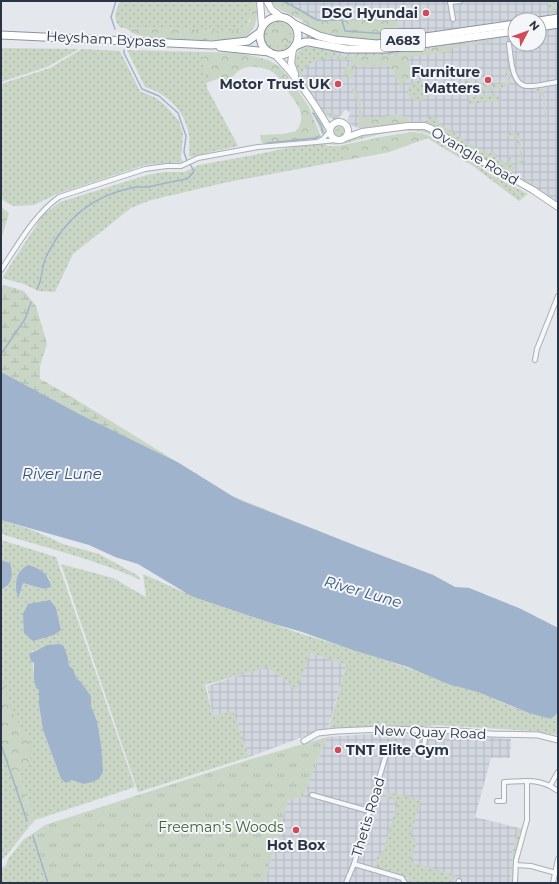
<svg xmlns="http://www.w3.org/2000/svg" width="559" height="884" font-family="Montserrat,sans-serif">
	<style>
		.industrial { fill: url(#industrial-grid); fill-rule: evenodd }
		.grass { fill: url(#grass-dots); fill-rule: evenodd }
		.forest { fill: url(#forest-crowns) }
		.wetland { fill: url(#wetland-marsh) }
		.park { fill: url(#park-tufts) }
		.water { fill: #9fb4cc }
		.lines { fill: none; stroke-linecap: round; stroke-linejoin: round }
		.stream { stroke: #9fb4cc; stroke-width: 1.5 }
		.minor-casing { stroke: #a9aeb7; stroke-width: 6 }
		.tertiary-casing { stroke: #a9aeb7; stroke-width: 7 }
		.secondary-casing { stroke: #a9aeb7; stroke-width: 8 }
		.trunk-casing { stroke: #8b94a3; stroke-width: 9 }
		.minor { stroke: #f7f8fa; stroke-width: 4 }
		.tertiary { stroke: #f7f8fa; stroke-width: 5 }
		.secondary { stroke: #fff; stroke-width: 6 }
		.trunk { stroke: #fff; stroke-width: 7 }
		.poi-dot { fill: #d1495b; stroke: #f4f6f9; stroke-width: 1.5 }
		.labels { text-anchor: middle; stroke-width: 4; stroke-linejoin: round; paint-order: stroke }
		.shield { fill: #f4f6f9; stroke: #676e7b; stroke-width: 1 }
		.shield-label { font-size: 13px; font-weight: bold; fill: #2b3445 }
		.poi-label { font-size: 14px; font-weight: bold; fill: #2b3445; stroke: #f4f6f9; text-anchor: end }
		.street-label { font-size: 14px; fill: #2b3445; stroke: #f4f6f9 }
		.park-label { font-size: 14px; fill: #3f6138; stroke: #f4f6f9 }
		.water-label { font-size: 15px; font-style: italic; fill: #34527a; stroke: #f4f6f9 }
	</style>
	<defs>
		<pattern id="industrial-grid" width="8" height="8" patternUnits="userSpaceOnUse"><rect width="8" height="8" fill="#d2d6de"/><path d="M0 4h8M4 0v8" fill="none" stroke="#b4b8c0"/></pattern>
		<pattern id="grass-dots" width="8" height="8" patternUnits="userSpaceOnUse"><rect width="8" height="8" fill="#c9d6c5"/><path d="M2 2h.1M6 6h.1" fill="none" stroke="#adb8ab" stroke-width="1.8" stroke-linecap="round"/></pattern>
		<pattern id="forest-crowns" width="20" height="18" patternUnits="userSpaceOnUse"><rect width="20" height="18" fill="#c9d6c5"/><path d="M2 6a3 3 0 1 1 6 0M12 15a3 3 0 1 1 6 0" fill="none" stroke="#adb8ab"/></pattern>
		<pattern id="wetland-marsh" width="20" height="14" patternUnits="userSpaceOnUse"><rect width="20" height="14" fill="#c9d6c5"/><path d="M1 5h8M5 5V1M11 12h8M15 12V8" fill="none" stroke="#adb8ab"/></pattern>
		<pattern id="park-tufts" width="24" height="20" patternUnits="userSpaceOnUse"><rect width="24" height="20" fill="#c9d6c5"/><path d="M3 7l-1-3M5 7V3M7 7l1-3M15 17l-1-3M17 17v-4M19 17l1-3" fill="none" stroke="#adb8ab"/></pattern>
	</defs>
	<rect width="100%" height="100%" fill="#e4e7ec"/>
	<g class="industrial">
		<path d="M 274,1 L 558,1 L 558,203 L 501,165 L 429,122 L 409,122 L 369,128 L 359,128 L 352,126 L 348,120 L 350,112 L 345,110 L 339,117 L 334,118 L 318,107 L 298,76 L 295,60 L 296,55 L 303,47 L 309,47 L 300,13 ZM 515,20 L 539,20 L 539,44 L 515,44 Z"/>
		<polygon points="310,653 346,665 328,729 318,730 313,733 249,757 233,712 213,716 207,686 264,667 267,667 290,683"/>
		<polygon points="387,733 433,733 511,739 510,758 491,758 475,817 519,828 512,853 513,855 511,883 264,883 288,800 303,797 327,737"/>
	</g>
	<g class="grass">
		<path d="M 120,1 L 251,1 C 251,10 251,19 246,27 L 239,30 L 227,31 L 121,28 C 111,18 116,12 120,1 Z"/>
		<polygon points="548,1 558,1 558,9 550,11"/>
		<circle cx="278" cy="36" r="15"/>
		<path d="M 435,45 C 410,56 353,61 328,48 Z"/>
		<path d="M 303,47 L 328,50 L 341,56 L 351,57 L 351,60 L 339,60 L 337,57 C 323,58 301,62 301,79 L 318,107 L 336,117 L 340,116 L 345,109 C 343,113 341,117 337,119 C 322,123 293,73 295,60 C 295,54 299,50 303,47 Z"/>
		<polygon points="1,48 79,49 47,67 1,82"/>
		<polygon points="82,49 120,51 140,91 156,98 165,105 179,121 183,134 181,158 183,162 145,165 57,194 34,205 13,206 1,199 1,84 50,68"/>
		<path d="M 127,50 L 203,52 L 207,88 L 238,146 L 189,157 C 189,150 190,142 189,135 C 185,111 168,94 145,87 Z"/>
		<path d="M 508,68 C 509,76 513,82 506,87 L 472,92 L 466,90 L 464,78 L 469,77 L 471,88 L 507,83 L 505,69 Z"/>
		<circle cx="418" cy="91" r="10"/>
		<polygon points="537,88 541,88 544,92 547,128 542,92 537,93"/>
		<polygon points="494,94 498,96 500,100 470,104 470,107 468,107 468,101 473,97"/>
		<polygon points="310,106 325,128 325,133 323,136"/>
		<polygon points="433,116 439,121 439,123 479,150 486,151 487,154 495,152 497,161 503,160 505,165 509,163 508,147 512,165 514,165 514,169 508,172 482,158 430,124 426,122 407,123 408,119 409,122 426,121 428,117"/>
		<circle cx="338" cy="131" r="6"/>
		<polygon points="510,125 511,126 513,134 519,133 523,164 517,165 517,161 521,160 517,138 514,138 513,135 506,136 507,132 508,134 511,133"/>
		<path d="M 411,128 L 423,129 L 435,134 L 504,179 L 493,174 L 434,136 C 411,125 381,134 357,140 C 347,143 336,147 326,143 L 341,143 L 358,135 Z"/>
		<polygon points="413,132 425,134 432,137 492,175 528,194 519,201 473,166 427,138 389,152 228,182 151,200 131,208 73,254 55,292 38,291 24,284 2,278 43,215 60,202 147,175 165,172 184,172 199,165 254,155 292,147 324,143 328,146 339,146 382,137"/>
		<path d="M 1,520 L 30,529 L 63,544 L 99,554 L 137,575 L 141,580 C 96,560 48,548 1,534 Z"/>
		<path d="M 1,540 L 56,557 L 135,787 L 35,820 L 1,723 L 1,590 L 7,587 L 10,563 L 1,560 ZM 24,567 C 38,567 40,569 50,579 L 44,589 L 23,583 L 19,598 ZM 56,608 L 61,630 L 54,635 ZM 53,644 L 69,660 L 69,666 L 75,673 L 77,679 L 80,681 L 91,696 L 91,706 L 97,721 L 98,731 L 84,784 L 71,780 L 61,779 L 43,730 L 39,705 L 39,690 L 34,679 L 32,651 Z"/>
		<polygon points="61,564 113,578 146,597 143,574 181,591 299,633 355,650 479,692 503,703 551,719 558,713 558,735 533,731 435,725 422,727 329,728 346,665 310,653 295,693 290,683 267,667 205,685 213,716 233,711 249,757 138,792"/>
		<polygon points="1,741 29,827 6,856 1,860"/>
		<polygon points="388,792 421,800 410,836 417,840 411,862 454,875 452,883 408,883 409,877 375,866 378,854 382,855 398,802 386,797"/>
		<polygon points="519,828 523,829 520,833 517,847 518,848 514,878 512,883 511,883 513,855 512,853"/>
		<polygon points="34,833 49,883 1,883 1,869 6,865 8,859 24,839"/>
	</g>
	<g class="forest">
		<path d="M 251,1 L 256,1 C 258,14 258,29 245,37 C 236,43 151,39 138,35 C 133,34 129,30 125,28 L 227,31 L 239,30 L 246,27 L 250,21 Z"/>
		<path d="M 270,1 L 285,1 L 317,20 L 397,21 L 398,28 L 403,33 L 401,37 C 375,40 337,44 313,29 C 309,27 313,28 309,25 C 305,21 298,18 293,16 C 284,11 277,10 270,1 Z"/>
		<path d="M 277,25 C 298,26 291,51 278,46 C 274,44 277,45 273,42 C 267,38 267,36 268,29 L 272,26 Z"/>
		<polygon points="492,40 493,42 453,48 453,51 409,57 409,78 402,84 401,90 400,90 399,80 396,79 394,71 388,66 354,66 353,78 347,79 343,71 351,64 351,57 394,56 439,47"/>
		<path d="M 203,52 L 241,53 L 268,60 L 279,66 L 293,83 L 309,107 L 321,137 L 311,141 L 266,145 C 261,142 260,140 260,135 L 283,134 L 296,131 C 300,126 302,121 301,114 C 300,106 293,99 289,93 C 285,86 280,78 274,73 C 267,68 253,65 244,68 C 238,70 232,77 228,82 L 221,78 L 206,83 Z"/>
		<path d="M 350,86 C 361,91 361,106 362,116 C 376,124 396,108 408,119 L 407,123 L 369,128 L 359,128 L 359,104 Z"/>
		<polygon points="413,132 425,134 425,139 389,152 347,160 330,146 339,146 382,137"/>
		<polygon points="1,207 9,213 1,240"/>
		<path d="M 1,679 C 5,689 8,701 12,711 C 20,729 40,747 26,767 L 17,769 L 35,820 L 29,827 L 1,741 Z"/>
	</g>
	<polygon class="wetland" points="4,285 24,291 36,306 47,344 40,366 40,379 72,397 232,496 359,547 433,575 455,587 469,588 521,609 558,628 1,475 1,287"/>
	<polygon class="park" points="327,737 303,797 288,800 264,883 49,883 34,833 45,825 251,759"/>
	<g class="water">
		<polygon points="1,372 79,414 179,463 232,496 242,501 359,547 433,575 455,587 469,588 521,609 558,628 558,713 551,719 529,713 478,692 448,684 408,667 356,651 299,631 274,624 191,596 138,564 115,557 89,545 1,520"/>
		<path d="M 1,560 L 10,563 C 13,575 13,584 1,590 Z"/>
		<path d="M 28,565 C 40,568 49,574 51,587 L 44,589 L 23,583 L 18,599 C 15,586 14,572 28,565 Z"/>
		<polygon points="50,600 56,608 61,630 54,635 33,641 24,633 23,614 28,604"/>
		<path d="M 58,644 L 63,645 C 66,652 69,659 69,666 L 73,669 L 77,679 L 80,681 L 91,696 L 91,706 L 97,721 L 101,745 L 103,771 L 99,779 L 92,782 L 84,784 L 71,780 L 66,783 L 61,779 L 43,730 L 39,705 L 39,690 L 36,688 L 34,679 L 34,663 L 31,661 L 29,654 L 47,645 Z"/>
	</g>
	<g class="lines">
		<g class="stream">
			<polyline points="284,1 317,20 342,20 345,31 387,34"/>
			<polyline points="115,29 111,17 116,1"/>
			<polyline points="124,50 124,53 142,89 159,96 178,113 186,136 184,152 187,161"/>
			<polyline points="313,113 321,125 323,133"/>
			<polyline points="267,143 315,138 319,136"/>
			<path d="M 37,289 C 43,279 41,267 46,257 C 65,218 93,195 136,187 C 140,187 144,187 148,187 C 161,184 174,181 187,179 L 192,174 L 194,171 L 190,164"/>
			<polyline points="1,354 25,319 31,302"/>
			<polyline points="1,744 27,821"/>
			<polyline points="33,836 48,883"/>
		</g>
		<g class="minor-casing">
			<g id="minor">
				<polyline points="450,1 453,19"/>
				<polyline points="450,2 460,1"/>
				<path d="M 509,44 C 511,56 511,84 526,86 C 536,87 548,83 558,82"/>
				<polyline points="330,131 323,139 317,142 337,140"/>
				<path d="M 1,270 C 18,245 34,215 59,197 L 145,169 L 167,166 L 181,166 L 198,158 L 258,147 L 317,142"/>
				<polyline points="535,360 537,349 558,296"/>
				<polyline points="417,751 418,729"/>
				<polyline points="550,786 558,791"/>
				<polyline points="312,795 369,811"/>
				<polyline points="497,801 504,801 504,782 527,781"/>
				<polyline points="354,864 402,878 405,883"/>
				<polyline points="516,865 531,866 556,873"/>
				<polyline points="346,883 354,864 385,758 389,752 395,750 422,751 424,747 426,730"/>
				<polyline points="458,883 459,881"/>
				<path d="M 515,883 L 516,860 L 527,820 L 527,781 C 536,781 542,782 550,786 L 558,772"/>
				<polyline points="553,883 558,859"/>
			</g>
		</g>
		<g class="tertiary-casing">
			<polyline id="tertiary" points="304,741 318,733 337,731 382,729 459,731 491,734 538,735 558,740"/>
		</g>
		<g class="secondary-casing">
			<g id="secondary">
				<polyline points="260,1 262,26"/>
				<polyline points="267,1 272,10 280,16"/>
				<polyline points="293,49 291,63 295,74"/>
				<path d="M 275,55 C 296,76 315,104 330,130"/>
				<circle cx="339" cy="131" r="9"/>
				<polyline points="345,138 362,132 408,126 425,126 436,131 478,159 533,190 558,207"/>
			</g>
		</g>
		<g class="trunk-casing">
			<g id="trunk">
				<circle cx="279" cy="36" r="19"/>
				<polyline points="539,21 558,18"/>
				<polyline points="294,24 319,36 335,40 377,44 515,24"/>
				<polyline points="539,27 558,24"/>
				<polyline points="1,35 212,45 248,41 259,33"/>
				<polyline points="295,46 305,42 309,42 346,49 386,49 515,31"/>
				<polyline points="220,47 269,52"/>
			</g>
		</g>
		<use href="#minor" class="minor"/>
		<use href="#tertiary" class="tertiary"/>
		<use href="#secondary" class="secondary"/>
		<use href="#trunk" class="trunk"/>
	</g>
	<g class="poi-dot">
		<circle cx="426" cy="13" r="4"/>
		<circle cx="488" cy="80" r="4"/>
		<circle cx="338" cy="84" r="4"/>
		<circle cx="338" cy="750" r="4"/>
		<circle cx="296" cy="830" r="4"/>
	</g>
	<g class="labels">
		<rect class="shield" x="381" y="29" width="44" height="22" rx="3"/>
		<g class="shield-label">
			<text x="403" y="45">A683</text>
		</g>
		<g class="poi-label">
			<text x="418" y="18">DSG Hyundai</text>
			<text x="480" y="77">Furniture<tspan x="480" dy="16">Matters</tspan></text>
			<text x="330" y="89">Motor Trust UK</text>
			<text x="346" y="755" text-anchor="start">TNT Elite Gym</text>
			<text x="296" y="850" text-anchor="middle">Hot Box</text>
		</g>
		<g class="street-label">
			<text transform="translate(106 39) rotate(3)" y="5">Heysham Bypass</text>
			<text transform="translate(475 156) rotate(31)" y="5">Ovangle Road</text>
			<text transform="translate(430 732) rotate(2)" y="5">New Quay Road</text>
			<text transform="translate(368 817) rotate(-73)" y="5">Thetis Road</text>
		</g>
		<g class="park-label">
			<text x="221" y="832">Freeman's Woods</text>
		</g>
		<g class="water-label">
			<text x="62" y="479">River Lune</text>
			<text transform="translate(363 592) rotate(16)" y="5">River Lune</text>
		</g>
	</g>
	<rect width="559" height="884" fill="none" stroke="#2b3445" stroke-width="4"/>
	<g transform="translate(527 32) rotate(49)"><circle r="19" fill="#f4f6f9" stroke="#a4a8b1"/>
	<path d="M0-3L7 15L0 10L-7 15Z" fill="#d1495b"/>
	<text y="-6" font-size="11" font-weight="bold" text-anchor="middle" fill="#2b3445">N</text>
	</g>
</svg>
